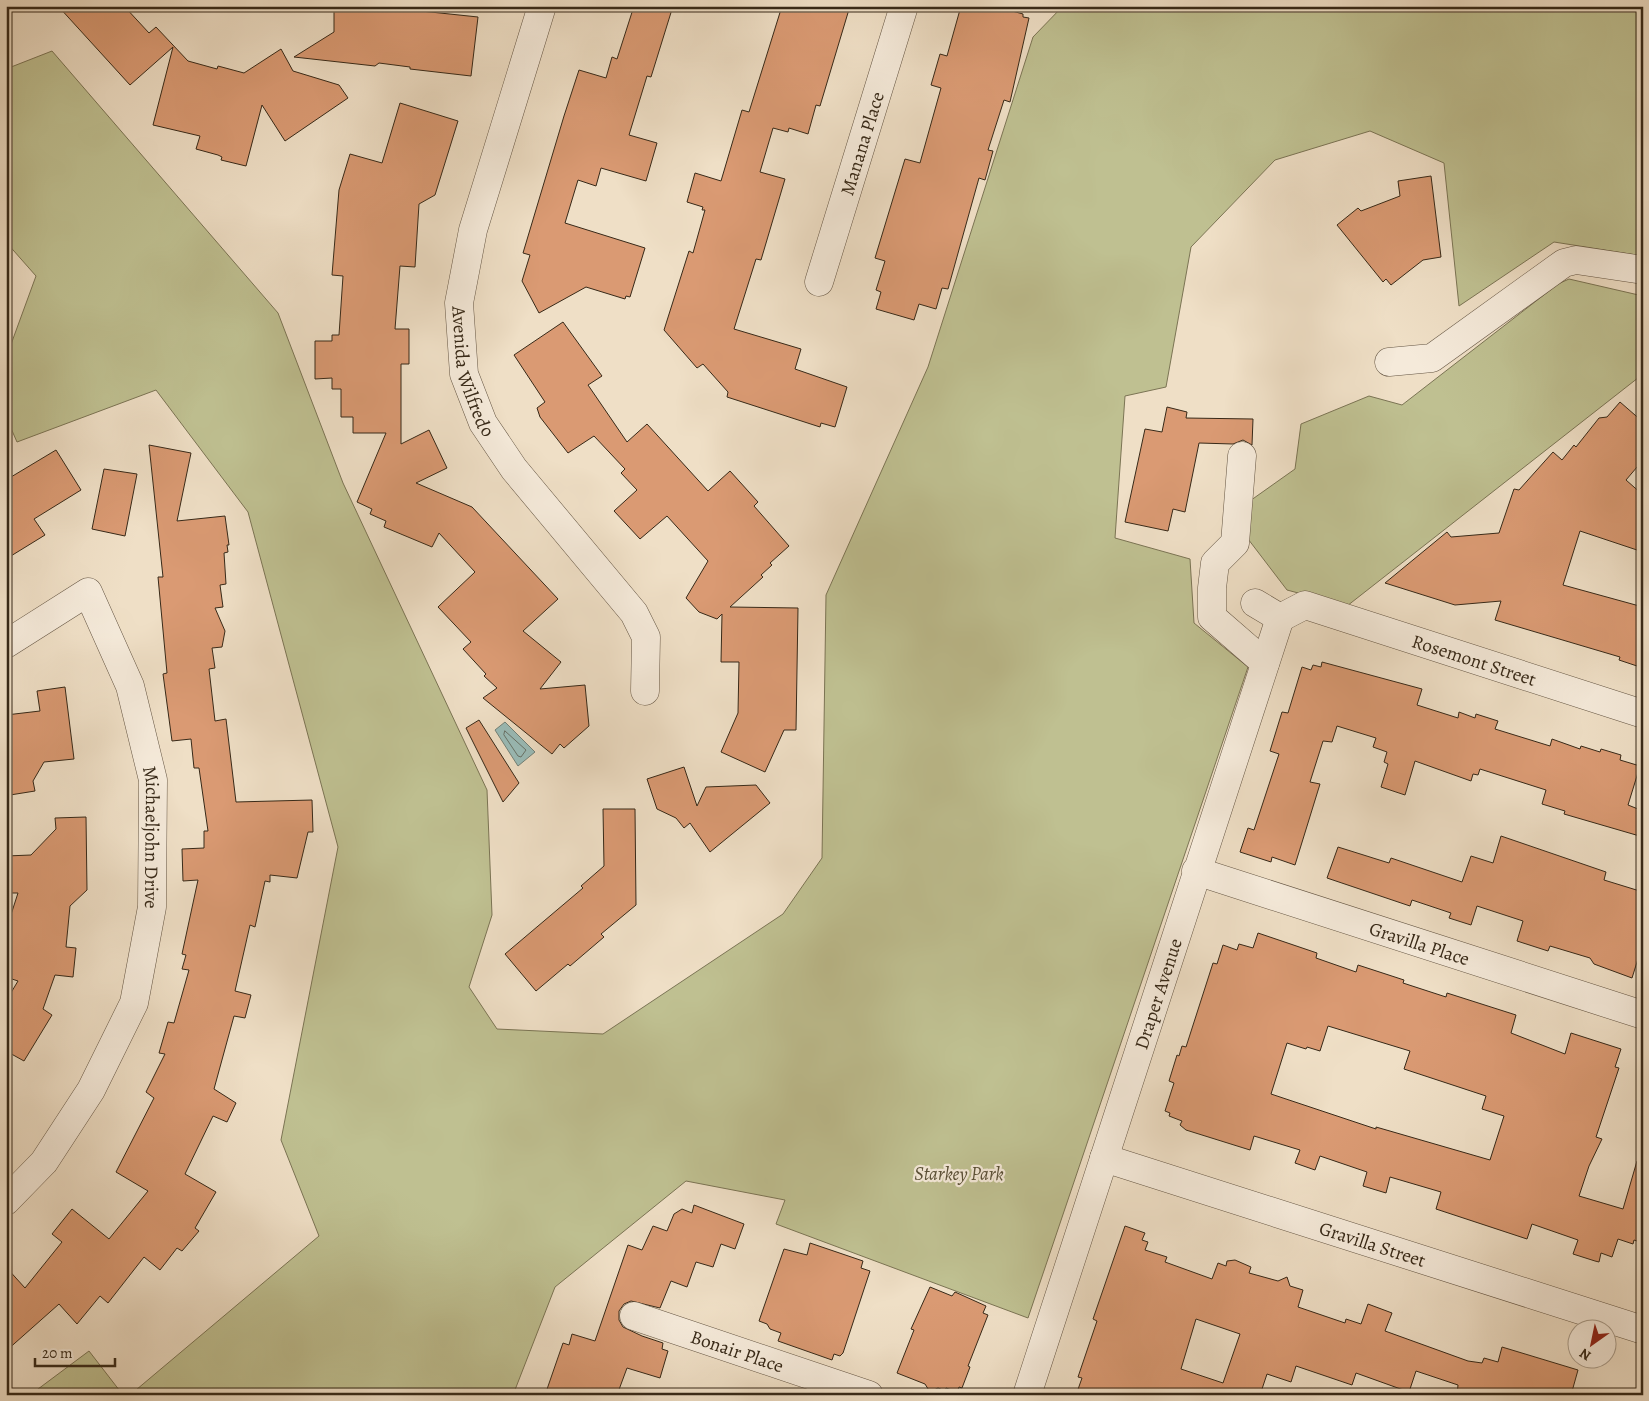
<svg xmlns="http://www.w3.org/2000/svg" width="1649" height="1401" font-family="Alegreya,serif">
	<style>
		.green { fill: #bfc091; stroke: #7b7454 }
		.water { fill: #9abcb8; stroke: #728178 }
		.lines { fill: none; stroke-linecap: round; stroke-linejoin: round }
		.shore { stroke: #687268; stroke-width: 1 }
		.building { fill: #da9a73; stroke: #372918; fill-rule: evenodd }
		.minor-casing { stroke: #655644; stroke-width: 29 }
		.minor { stroke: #f5eada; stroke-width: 28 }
		.labels { text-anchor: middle; stroke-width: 4.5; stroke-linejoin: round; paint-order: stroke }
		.street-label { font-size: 19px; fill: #372918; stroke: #f5eada }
		.park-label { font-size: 19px; font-style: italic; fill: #594f36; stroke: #f5eada }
	</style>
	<rect width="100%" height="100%" fill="#efdfc6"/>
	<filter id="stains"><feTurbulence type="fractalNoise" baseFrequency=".004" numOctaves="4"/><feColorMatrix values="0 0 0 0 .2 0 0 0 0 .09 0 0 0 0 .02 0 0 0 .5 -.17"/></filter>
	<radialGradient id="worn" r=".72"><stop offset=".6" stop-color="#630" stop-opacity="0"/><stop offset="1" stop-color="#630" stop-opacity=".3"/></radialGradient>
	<g class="green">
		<polygon points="1063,6 1643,6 1643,256 1554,242 1459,306 1444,163 1370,131 1275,160 1191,247 1166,387 1125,396 1115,538 1190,559 1194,623 1248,667 1028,1318 776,1224 785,1200 686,1181 555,1287 513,1395 130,1395 319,1236 281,1140 338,847 248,512 156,390 17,442 6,417 6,358 36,276 6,242 6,69 52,51 278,313 343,483 487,790 492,915 469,987 497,1029 603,1034 783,914 822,858 826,595 928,367 1033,37"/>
		<polygon points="1569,279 1643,296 1643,374 1347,606 1287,590 1245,535 1247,503 1295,469 1301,424 1369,396 1402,405 1558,284"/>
		<polygon points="89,1351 123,1395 30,1395"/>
	</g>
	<polygon class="water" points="505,722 535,752 518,766 495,730"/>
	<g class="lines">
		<polygon class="shore" points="505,731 526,750 521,757 518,756 504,735"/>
	</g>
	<g class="building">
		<polygon points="58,6 124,6 149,33 156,27 188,61 217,69 218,66 244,73 281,49 293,71 339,85 348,98 285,141 262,105 246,166 221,160 222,157 218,155 196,149 200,136 153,125 173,47 130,85"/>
		<polygon points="334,6 422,6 421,11 478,17 471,76 410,69 410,67 379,63 375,66 294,57 334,32"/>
		<polygon points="634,6 673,6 651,77 647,76 629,135 657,143 646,181 601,168 596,186 578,180 565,223 645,248 630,297 626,296 625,299 586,287 539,313 522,281 530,255 523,253 564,116 579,70 606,78 612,57 617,59"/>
		<polygon points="782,6 850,6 820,106 816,105 808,134 789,128 788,132 773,128 760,172 785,179 761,260 756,259 734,329 801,349 795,369 847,387 835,427 821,423 820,427 727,397 728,392 703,364 697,368 664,330 689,251 693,253 705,210 702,210 703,207 687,202 695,173 721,181 742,110 749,112"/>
		<polygon points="961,6 994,6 1023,14 1023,17 1029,18 1010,102 1004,100 988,150 993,151 985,180 979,178 948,289 942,288 936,309 919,304 914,320 876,309 881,292 876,290 885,261 875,258 905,159 920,163 941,88 931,85 940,54 947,56"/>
		<polygon points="400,103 458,121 435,195 419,204 415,267 400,266 395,329 409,329 409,364 401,364 401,444 429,430 447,468 416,483 472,507 558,599 523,631 561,662 540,689 585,685 589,726 564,748 560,744 552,754 483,698 497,688 484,676 486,674 463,649 471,642 438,607 475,572 439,533 432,547 384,527 386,521 370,514 372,509 357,502 386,433 353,433 353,417 341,417 341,389 332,389 332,378 315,379 315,341 332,341 332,335 339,335 343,276 332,275 339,190 350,154 382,163"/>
		<polygon points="1431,176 1441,257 1423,260 1391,285 1386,279 1383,282 1337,225 1358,208 1361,211 1400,196 1398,181"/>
		<polygon points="563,322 602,376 588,385 627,442 647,424 708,491 730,471 758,502 754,506 789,546 770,563 772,565 761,575 763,577 730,607 798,608 796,730 784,730 765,772 721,752 738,713 739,662 721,662 722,614 717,619 699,612 686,598 708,561 667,516 640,539 614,511 637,490 621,473 625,469 594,436 568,453 540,417 537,408 545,402 514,355"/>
		<polygon points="1620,402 1643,422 1643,460 1626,480 1643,495 1643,552 1580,531 1563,585 1643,607 1643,668 1619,660 1620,657 1495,620 1501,601 1455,605 1385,583 1447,532 1451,537 1499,533 1514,489 1519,490 1553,452 1562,460 1574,445 1576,447 1599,418 1607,417"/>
		<polygon points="1167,407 1187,412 1186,418 1253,419 1252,445 1243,440 1233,444 1199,443 1185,512 1173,509 1168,531 1125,522 1145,429 1162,432"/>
		<polygon points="149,445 191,453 177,521 225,516 229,545 227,545 228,552 224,553 226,584 220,585 223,607 215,608 225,631 222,647 212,648 215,668 209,669 215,721 226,719 236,802 312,800 313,832 308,832 297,878 270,875 270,882 265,881 255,927 250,925 235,991 251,995 245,1018 234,1016 214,1089 236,1103 227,1122 213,1116 185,1174 216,1192 195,1228 199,1231 182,1251 177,1248 160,1270 144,1257 108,1303 100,1296 77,1324 59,1304 6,1351 6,1267 25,1288 62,1242 52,1234 72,1209 109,1239 148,1191 116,1172 154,1098 146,1092 165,1054 159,1053 168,1022 174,1023 189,970 182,969 186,955 182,954 198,880 183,881 182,849 204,848 204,831 208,831 199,768 194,768 191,739 172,741 163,674 167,673 158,577 163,577"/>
		<polygon points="56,450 81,490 34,519 45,535 6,559 6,480"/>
		<polygon points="104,469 137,474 125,536 92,529"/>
		<polygon points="1322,662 1422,689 1417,705 1458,718 1459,712 1475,718 1476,714 1498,721 1495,729 1550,746 1552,739 1580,749 1581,746 1600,752 1601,749 1621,755 1620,760 1640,766 1628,805 1643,811 1643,837 1564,814 1565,811 1542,804 1546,790 1480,769 1478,775 1473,774 1471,781 1415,761 1405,795 1381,787 1388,764 1384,762 1387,752 1373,747 1376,738 1337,726 1332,742 1323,741 1310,782 1320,784 1295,865 1272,857 1271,862 1240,852 1248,828 1254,830 1279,754 1270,751 1282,712 1288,713 1302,667 1311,670 1313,665 1321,667"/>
		<polygon points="65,687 74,759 44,762 33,781 35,791 10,795 6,762 6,715 40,711 37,691"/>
		<polygon points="479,720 519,783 503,802 466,728"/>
		<polygon points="684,767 697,806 706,787 756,785 770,803 710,852 690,823 684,828 676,818 657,809 647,779"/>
		<polygon points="603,809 635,809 636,905 601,934 604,937 570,966 568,964 536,991 505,954 583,888 581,886 604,866"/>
		<polygon points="86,817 87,890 70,906 66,947 76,948 73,977 55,975 43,1009 52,1015 24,1061 6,1051 6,1001 18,981 6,977 6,930 18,893 6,893 6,856 31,855 56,829 55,818"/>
		<polygon points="1501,836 1606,872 1604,880 1643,892 1643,943 1632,978 1594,964 1590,958 1550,946 1548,951 1517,941 1523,921 1477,906 1471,925 1449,918 1451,913 1412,900 1410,906 1327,878 1338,847 1389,863 1391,858 1462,882 1471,856 1493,863"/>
		<path d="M 1258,933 L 1317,953 L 1316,958 L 1356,972 L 1358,965 L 1404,980 L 1403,983 L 1446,997 L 1447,993 L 1516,1015 L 1511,1033 L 1565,1054 L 1571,1033 L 1621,1049 L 1615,1067 L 1619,1068 L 1596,1137 L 1602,1139 L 1589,1166 L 1579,1196 L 1623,1209 L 1637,1161 L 1643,1162 L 1643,1243 L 1634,1240 L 1633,1244 L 1618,1239 L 1612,1257 L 1601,1253 L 1599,1262 L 1595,1261 L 1573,1254 L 1578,1240 L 1532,1224 L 1527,1239 L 1436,1209 L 1441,1192 L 1390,1177 L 1386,1193 L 1363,1186 L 1367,1172 L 1320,1156 L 1315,1170 L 1295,1163 L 1300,1150 L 1254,1136 L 1250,1150 L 1186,1130 L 1180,1125 L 1182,1121 L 1169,1116 L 1170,1113 L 1165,1111 L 1174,1083 L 1169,1081 L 1177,1055 L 1179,1056 L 1182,1046 L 1186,1047 L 1213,963 L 1217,964 L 1223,945 L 1237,950 L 1239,944 L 1253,948 ZM 1328,1026 L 1410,1051 L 1404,1069 L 1486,1096 L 1482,1109 L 1504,1116 L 1490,1160 L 1376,1127 L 1376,1129 L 1271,1094 L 1287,1043 L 1306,1049 L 1307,1047 L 1320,1051 Z"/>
		<polygon points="694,1205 744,1224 735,1249 721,1244 713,1267 696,1262 687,1287 671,1281 660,1308 631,1301 624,1304 619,1311 619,1320 623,1327 642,1336 663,1343 662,1349 668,1351 660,1378 627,1368 617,1395 545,1395 563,1343 569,1345 572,1334 595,1341 628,1245 642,1250 653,1226 667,1231 674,1214 682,1209 692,1213"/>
		<path d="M 1125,1226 L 1145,1233 L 1142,1240 L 1148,1242 L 1145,1250 L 1167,1257 L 1165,1262 L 1212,1279 L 1218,1263 L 1226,1266 L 1227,1261 L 1235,1260 L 1251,1267 L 1249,1273 L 1278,1281 L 1287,1277 L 1290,1286 L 1303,1290 L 1298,1307 L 1345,1323 L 1346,1319 L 1361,1324 L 1368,1304 L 1392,1313 L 1385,1331 L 1468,1361 L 1482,1363 L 1484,1358 L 1498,1362 L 1502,1347 L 1578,1370 L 1571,1395 L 1457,1395 L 1458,1385 L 1416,1371 L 1409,1392 L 1356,1373 L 1352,1385 L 1296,1366 L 1291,1382 L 1267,1374 L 1260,1395 L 1076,1395 L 1082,1378 L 1078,1377 L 1097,1321 L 1093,1319 ZM 1196,1319 L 1240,1334 L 1223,1383 L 1181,1369 Z"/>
		<polygon points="810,1243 863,1261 861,1268 870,1271 843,1353 840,1356 834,1354 832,1360 778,1341 781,1333 770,1329 767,1324 759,1321 784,1249 807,1255"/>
		<polygon points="930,1287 952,1296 955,1292 986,1306 983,1313 988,1315 968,1366 970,1367 962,1388 959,1387 957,1392 946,1388 945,1391 938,1388 930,1392 925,1384 897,1373 914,1330 911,1329"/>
	</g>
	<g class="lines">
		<g class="minor-casing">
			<g id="minor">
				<path id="s1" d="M 542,6 L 473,230 L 459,303 L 464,374 L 483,423 L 514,469 L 634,613 L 646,637 L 645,691"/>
				<path id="s2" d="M 819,282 L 904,6"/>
				<polyline points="1389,362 1432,358 1564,263 1576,260 1643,270"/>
				<polyline points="1242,456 1235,543 1215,563 1212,588 1212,617 1265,663"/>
				<polyline points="1255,603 1280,618"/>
				<path id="s3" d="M 1280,618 L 1305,605 L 1643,714"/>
				<path id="s4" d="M 6,644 L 88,592 L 130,686 L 153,780 L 152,907 L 134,1003 L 91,1090 L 44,1162 L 6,1201"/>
				<path id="s5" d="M 1196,871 L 1643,1015"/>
				<path id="s6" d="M 1104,1158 L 1643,1330"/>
				<path id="s7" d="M 634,1316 L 869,1395"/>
				<path id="s8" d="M 1027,1395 L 1280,618"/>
			</g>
		</g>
		<use href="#minor" class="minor"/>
	</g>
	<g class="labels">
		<g class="street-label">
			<text dy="7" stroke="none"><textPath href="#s2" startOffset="145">Manana Place</textPath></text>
			<text dy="7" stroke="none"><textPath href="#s1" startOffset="379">Avenida Wilfredo</textPath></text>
			<text dy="7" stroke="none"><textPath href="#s3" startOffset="206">Rosemont Street</textPath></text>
			<text dy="7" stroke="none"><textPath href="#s4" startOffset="354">Michaeljohn Drive</textPath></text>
			<text dy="7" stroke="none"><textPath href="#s5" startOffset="235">Gravilla Place</textPath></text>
			<text dy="7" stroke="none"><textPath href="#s8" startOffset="422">Draper Avenue</textPath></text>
			<text dy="7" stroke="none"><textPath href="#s6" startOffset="282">Gravilla Street</textPath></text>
			<text dy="7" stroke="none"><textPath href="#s7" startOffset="109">Bonair Place</textPath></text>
		</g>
		<g class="park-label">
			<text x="959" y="1180">Starkey Park</text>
		</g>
	</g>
	<rect width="1649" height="1401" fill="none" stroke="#efdfc6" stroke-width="25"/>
	<rect x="8" y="8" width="1634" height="1386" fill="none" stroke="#372918" stroke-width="2.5"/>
	<rect x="12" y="12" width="1624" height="1376" fill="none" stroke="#372918"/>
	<g transform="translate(1592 1344) rotate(213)"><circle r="24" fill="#f5eada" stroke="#a99d8c"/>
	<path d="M0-4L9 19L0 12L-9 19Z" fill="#8f2418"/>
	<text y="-8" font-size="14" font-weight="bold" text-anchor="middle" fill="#372918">N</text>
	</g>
	<path d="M35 1358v8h80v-8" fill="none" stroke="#372918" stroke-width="2.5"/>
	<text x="42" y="1358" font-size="15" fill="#372918" stroke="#f5eada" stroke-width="4" paint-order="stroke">20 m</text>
	<rect width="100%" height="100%" filter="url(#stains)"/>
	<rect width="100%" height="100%" fill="url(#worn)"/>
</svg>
